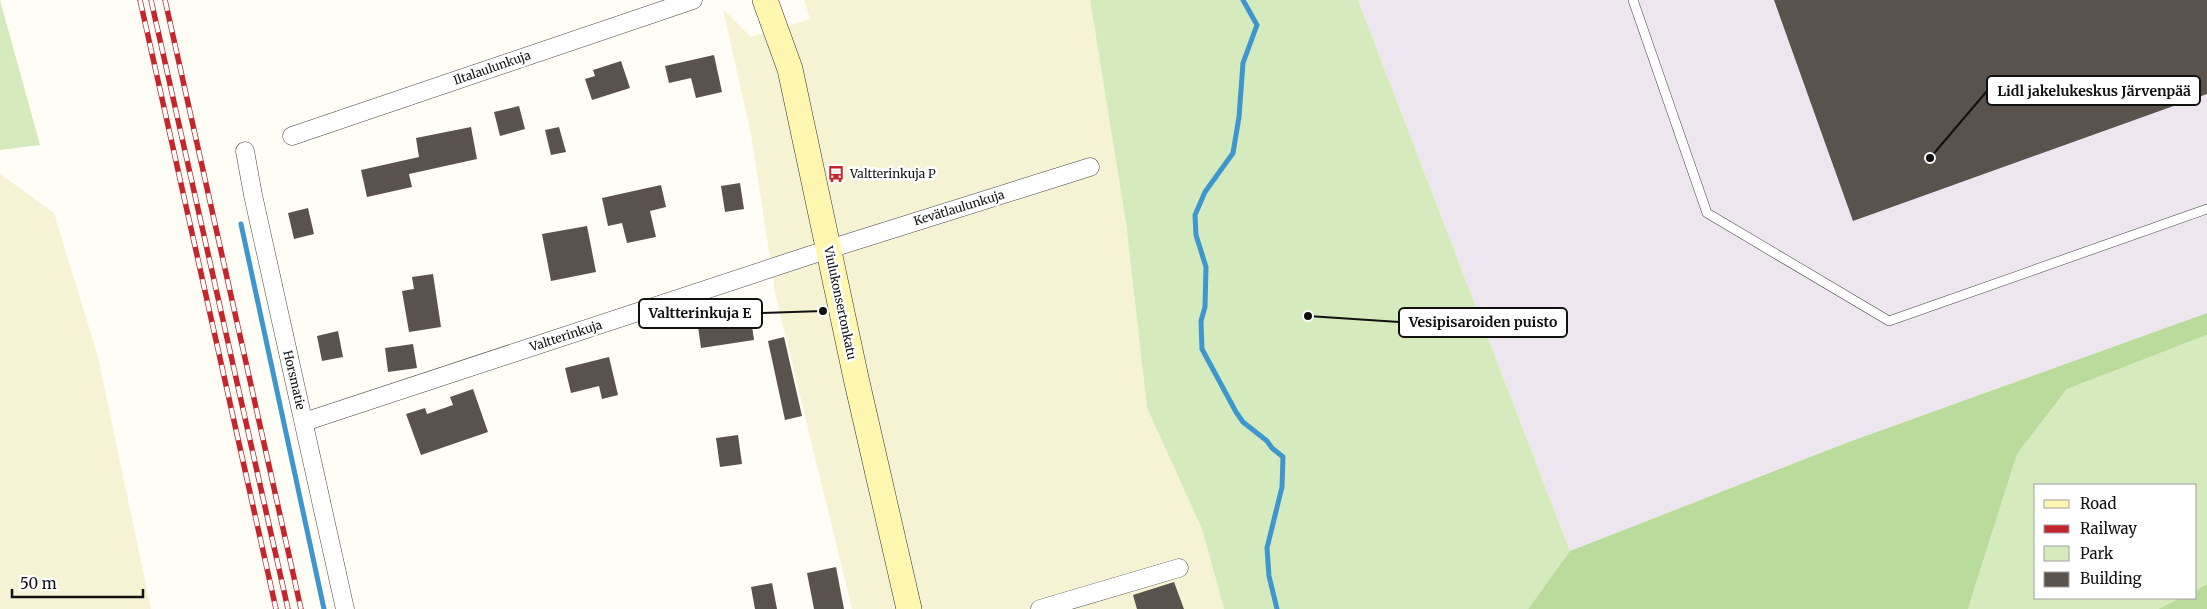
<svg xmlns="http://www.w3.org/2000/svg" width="2207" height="609" font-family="Merriweather,serif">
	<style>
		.industrial { fill: #eee6ef }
		.farmland { fill: #f6f3d4 }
		.green { fill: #d5ebbd }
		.forest { fill: #b9dc9c }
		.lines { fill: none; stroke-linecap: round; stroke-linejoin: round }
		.stream { stroke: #3f96cf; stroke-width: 5 }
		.building { fill: #5a524d }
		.lane-casing { stroke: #444; stroke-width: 10 }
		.street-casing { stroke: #444; stroke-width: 19 }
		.secondary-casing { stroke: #333; stroke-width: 26 }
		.lane { stroke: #fff; stroke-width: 9 }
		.street { stroke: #fff; stroke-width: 18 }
		.secondary { stroke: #fff6b0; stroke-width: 25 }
		.rail-casing { stroke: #c4262e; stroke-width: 5.5 }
		.rail { stroke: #fff; stroke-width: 4; stroke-dasharray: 11; stroke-linecap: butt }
		.labels { text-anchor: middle; stroke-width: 5; stroke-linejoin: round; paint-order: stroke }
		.street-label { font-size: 12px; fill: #111; stroke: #fff }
		.poi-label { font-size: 12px; fill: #111; stroke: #fff; text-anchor: start }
		.leader { fill: none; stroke: #111; stroke-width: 2 }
		.callout-dot { fill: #111; stroke: #fff; stroke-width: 2 }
		.callout { fill: #fff; stroke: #111; stroke-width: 2 }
		.callout-label { font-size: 14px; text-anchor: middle; font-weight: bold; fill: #111 }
	</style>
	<rect width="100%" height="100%" fill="#fffdf5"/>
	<polygon class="industrial" points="1358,0 2207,0 2207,313 1846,443 1570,551"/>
	<g class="farmland">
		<polygon points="804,0 1090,0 1126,223 1147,408 1202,529 1224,609 852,609 776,297 751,134 723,9 751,37 810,19"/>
		<polygon points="0,174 54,213 98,357 151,609 0,609"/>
	</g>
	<g class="green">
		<polygon points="0,0 40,145 0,150"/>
		<polygon points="1090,0 1358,0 1570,551 1528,609 1224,609 1202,529 1147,408 1126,223"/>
		<polygon points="2207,335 2207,584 2196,590 2196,485 2036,485 2036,598 2180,598 2158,609 1968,609 2017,454 2067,389"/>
	</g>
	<g class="forest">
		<polygon points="2207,313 2207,335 2067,389 2017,454 1968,609 1528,609 1570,551 1846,443"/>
		<polygon points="2207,584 2207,609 2158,609 2180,598 2196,598 2196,590"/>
	</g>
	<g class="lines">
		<g class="stream">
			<polyline points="1243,0 1257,25 1243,63 1239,117 1233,153 1205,192 1195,215 1196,235 1206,267 1205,307 1201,321 1202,349 1236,412 1243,422 1267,441 1272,448 1283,457 1282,487 1267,548 1269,576 1277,609"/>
			<polyline points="241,224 324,609"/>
		</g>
	</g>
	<g class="building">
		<polygon points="1774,0 2207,0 2207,94 1853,221"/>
		<polygon points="714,55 722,92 696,98 691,78 669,83 665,66"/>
		<polygon points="621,61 630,88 592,100 585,79 595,76 593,70"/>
		<polygon points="519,106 525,129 500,136 494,112"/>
		<polygon points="471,127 477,159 409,174 412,187 367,197 361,170 419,157 416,138"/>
		<polygon points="559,127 566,152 551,155 545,130"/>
		<polygon points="740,183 744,209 725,212 721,186"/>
		<polygon points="661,185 666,207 650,211 656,237 627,243 622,223 608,226 602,198"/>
		<polygon points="308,208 314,234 294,239 288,213"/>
		<polygon points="587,226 596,272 551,281 542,234"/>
		<polygon points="433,274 441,327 409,332 402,291 414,289 412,277"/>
		<polygon points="750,311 754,340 701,348 697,319"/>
		<polygon points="338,331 343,357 322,361 317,336"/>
		<polygon points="784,337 802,416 785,420 768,341"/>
		<polygon points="413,344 417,368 388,372 385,348"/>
		<polygon points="609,357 618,395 602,399 599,386 571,393 565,368"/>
		<polygon points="473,389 488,432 421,455 406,414 425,408 427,414 453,405 450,397"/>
		<polygon points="738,435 742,464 720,467 716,438"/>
		<polygon points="836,567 844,609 814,609 807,573"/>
		<polygon points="1174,582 1184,609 1137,609 1133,595"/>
		<polygon points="772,583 777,609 755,609 751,587"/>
	</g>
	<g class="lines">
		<g class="lane-casing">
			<polyline id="lane" points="1633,0 1707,213 1889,321 2207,209"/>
		</g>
		<g class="street-casing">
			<g id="street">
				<polyline points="292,136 693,0"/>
				<polyline points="245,151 253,195 345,609"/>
				<polyline points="304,422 829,249 1090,167"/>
				<polyline points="1040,609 1179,568"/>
			</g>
		</g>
		<g class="secondary-casing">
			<polyline id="secondary" points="765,0 790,69 856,378 909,609"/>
		</g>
		<use href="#lane" class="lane"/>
		<use href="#street" class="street"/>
		<use href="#secondary" class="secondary"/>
		<g class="rail-casing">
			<g id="rail">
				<polyline points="140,0 276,609"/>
				<polyline points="151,0 288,609"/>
				<polyline points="165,0 301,609"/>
			</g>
		</g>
		<use href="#rail" class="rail"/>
	</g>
	<defs>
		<g id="bus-bare" transform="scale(1.35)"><path d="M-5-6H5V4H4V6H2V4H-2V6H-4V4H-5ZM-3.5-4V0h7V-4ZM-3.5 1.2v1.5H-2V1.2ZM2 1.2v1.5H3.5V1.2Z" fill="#c4262e" stroke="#fff" stroke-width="2.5" paint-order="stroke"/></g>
	</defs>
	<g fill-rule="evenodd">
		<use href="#bus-bare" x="836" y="174"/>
	</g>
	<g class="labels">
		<g class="street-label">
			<text transform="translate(492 68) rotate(-19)" y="4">Iltalaulunkuja</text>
			<text transform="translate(959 208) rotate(-17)" y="4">Kevätlaulunkuja</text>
			<text transform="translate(840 303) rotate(78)" y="4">Viulukonsertonkatu</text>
			<text transform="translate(566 336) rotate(-18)" y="4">Valtterinkuja</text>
			<text transform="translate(294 380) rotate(77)" y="4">Horsmatie</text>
		</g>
		<g class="poi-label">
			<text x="850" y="178">Valtterinkuja P</text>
		</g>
	</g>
	<path class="leader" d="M1930 158L1987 91M823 311L762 313M1308 316L1399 322"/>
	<g class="callout-dot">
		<circle cx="1930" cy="158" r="5"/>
		<circle cx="823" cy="311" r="5"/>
		<circle cx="1308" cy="316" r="5"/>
	</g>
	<g class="callout">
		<rect x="1987" y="76" width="213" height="29" rx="5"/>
		<rect x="639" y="299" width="123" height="29" rx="5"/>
		<rect x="1399" y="308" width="168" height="29" rx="5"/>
	</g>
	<g class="callout-label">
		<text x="2094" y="96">Lidl jakelukeskus Järvenpää</text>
		<text x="700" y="318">Valtterinkuja E</text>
		<text x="1483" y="327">Vesipisaroiden puisto</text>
	</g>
	<rect x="2034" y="484" width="162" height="115" fill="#ffffff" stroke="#a0a0a0"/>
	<rect x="2044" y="500" width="25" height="8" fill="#fff6b0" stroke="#a0a0a0"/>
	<text x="2080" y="509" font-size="15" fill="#111111">Road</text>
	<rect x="2044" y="525" width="25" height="8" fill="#c4262e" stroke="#a0a0a0"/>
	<text x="2080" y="534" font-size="15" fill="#111111">Railway</text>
	<rect x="2044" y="546" width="25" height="15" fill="#d5ebbd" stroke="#a0a0a0"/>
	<text x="2080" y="559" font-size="15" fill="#111111">Park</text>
	<rect x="2044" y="572" width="25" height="15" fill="#5a524d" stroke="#a0a0a0"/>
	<text x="2080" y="584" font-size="15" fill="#111111">Building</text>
	<path d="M12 589v8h131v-8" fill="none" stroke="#111111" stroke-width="2.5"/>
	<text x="20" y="589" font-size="15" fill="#111111" stroke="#ffffff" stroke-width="4" paint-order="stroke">50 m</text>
</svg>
